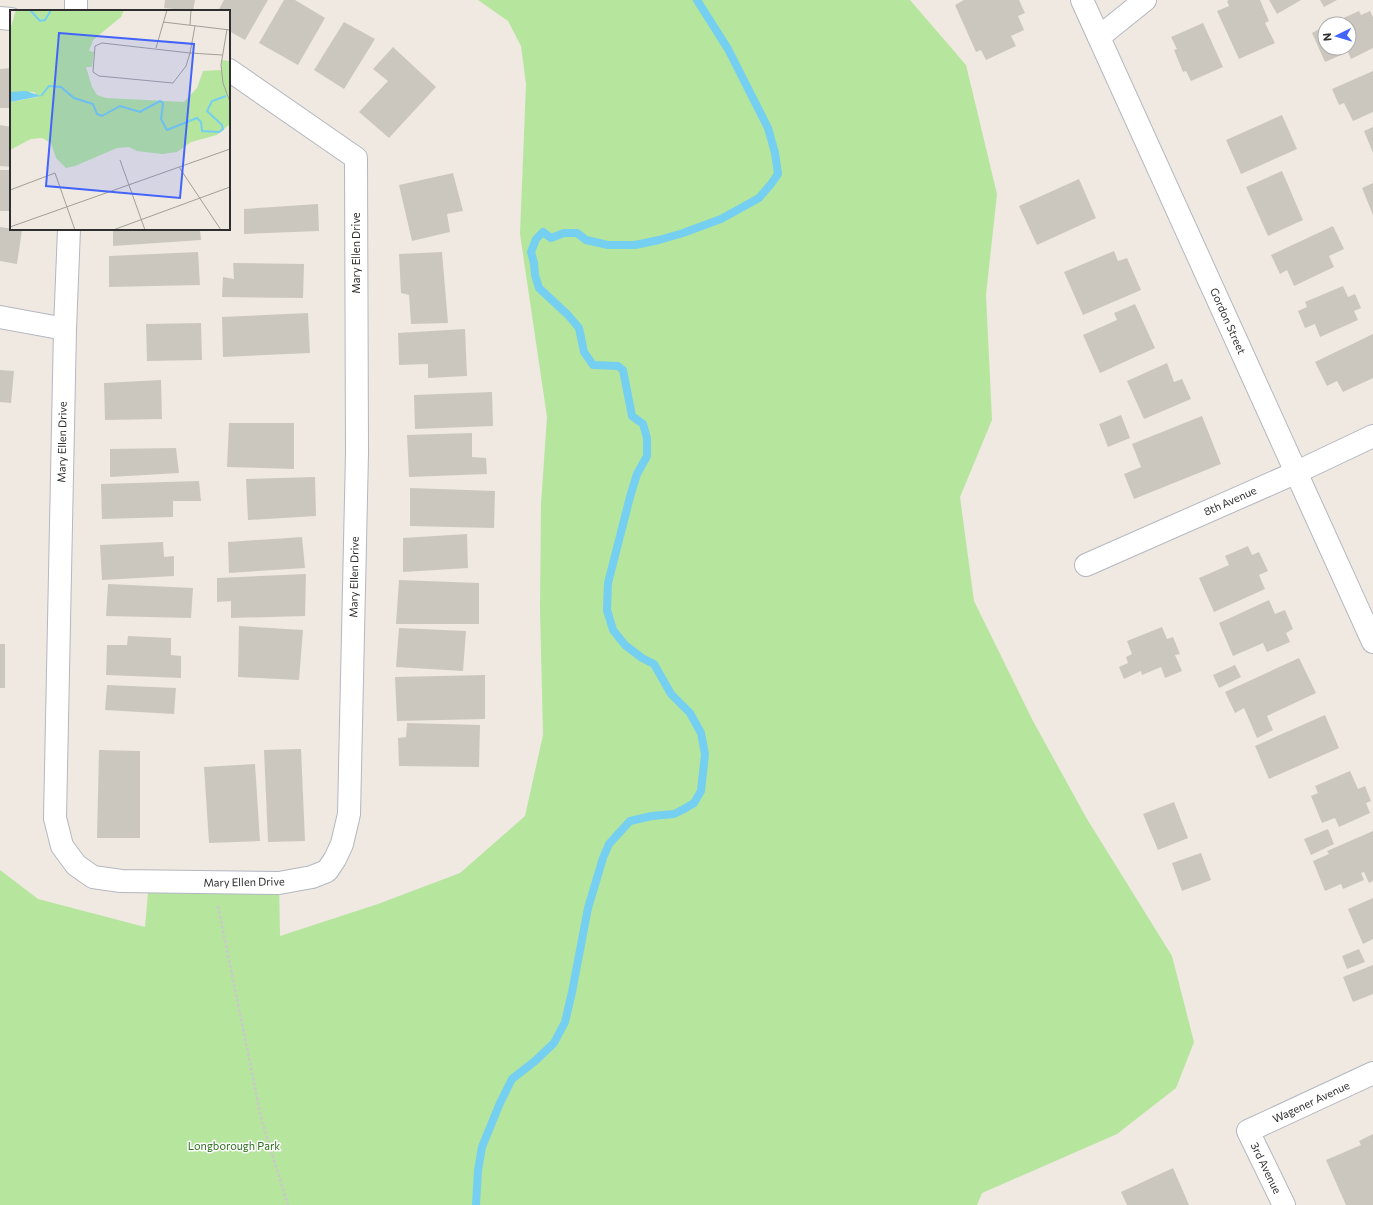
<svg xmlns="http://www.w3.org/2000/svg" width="1373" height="1205" font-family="Commissioner,sans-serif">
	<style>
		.green { fill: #b6e59e }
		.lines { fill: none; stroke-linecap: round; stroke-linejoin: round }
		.stream { stroke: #75cff0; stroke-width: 8 }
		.building { fill: #cbc7bf }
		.minor-casing { stroke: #b4b7c1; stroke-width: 24 }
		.path { stroke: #c9c9c9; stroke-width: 2.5; stroke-dasharray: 3 2; stroke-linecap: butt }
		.minor { stroke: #fff; stroke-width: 22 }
		.labels { text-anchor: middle; stroke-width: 3; stroke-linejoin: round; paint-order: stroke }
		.street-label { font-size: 11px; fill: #2e2e2e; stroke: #fff }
		.park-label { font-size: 11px; fill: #2c6e1b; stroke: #fff }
		.inset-river { fill: none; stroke: #75cff0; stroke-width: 2 }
		.inset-road { fill: none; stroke: #a29e99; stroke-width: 1 }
		.view { fill: #4264fb; fill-opacity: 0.15; stroke: #4264fb; stroke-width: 2 }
		.inset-edge { fill: none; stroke: #2e2e2e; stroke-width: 2 }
	</style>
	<rect width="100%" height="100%" fill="#efe9e1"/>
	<polygon class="green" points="478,0 910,0 966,65 997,194 986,295 992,420 960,497 974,601 1033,721 1087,819 1172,956 1194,1042 1176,1088 1117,1134 982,1193 977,1205 0,1205 0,870 38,899 145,927 149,882 279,883 280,936 378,904 460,873 525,816 543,735 540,609 541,504 547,417 520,234 526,84 521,46 508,21"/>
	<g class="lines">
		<polyline class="stream" points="476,1205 478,1170 482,1147 500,1103 512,1079 535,1061 554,1043 565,1022 572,992 588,908 603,858 609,844 630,821 652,816 674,814 684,809 694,803 701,791 705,754 701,733 690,713 671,694 654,664 642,658 625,645 613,630 607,610 608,583 630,497 637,474 647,456 647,438 643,424 632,416 623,370 618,366 593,365 584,352 579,328 568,315 539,288 535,275 534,263 531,252 536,239 543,232 551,238 564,233 577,233 586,240 608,245 635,245 659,240 683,233 721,219 759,198 771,184 778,174 775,153 768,128 728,49 697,0"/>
	</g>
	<g class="building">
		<polygon points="165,0 195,0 193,11 164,8"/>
		<polygon points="224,0 268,0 245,40 229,31 229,11 218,11"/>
		<polygon points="284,0 295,0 325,18 298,65 259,43"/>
		<polygon points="964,0 1019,0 1025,13 1018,16 1024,30 1011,36 1016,46 986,60 981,50 976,52 955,5"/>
		<polygon points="1229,0 1260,0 1269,21 1265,23 1275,43 1239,59 1217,11 1229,6 1227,1"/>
		<polygon points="1269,0 1301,0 1277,14"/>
		<polygon points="1320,0 1337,0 1324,7"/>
		<polygon points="1359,11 1361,15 1370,11 1373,17 1373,48 1351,59 1348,52 1325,62 1312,33 1325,26 1325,48 1349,48 1349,24 1330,24"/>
		<polygon points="344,22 375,39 344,89 314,70"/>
		<polygon points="1203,23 1223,67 1191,81 1186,71 1183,72 1174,50 1177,49 1171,37"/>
		<polygon points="393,47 436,87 389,138 359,112 388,81 373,69"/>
		<polygon points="11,68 11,108 0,108 0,69"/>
		<polygon points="1373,71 1373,112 1353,121 1344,103 1339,105 1332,89"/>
		<polygon points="1282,115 1297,149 1241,174 1226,140"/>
		<polygon points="0,125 11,127 11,167 0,166"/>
		<polygon points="1373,127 1373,153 1364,131"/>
		<rect x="0" y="170" width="11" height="41"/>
		<polygon points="1282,171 1303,220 1268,236 1246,187"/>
		<polygon points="453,173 463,211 447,214 450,232 412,241 399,185"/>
		<polygon points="1079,179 1096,218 1037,245 1019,206"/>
		<polygon points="1373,183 1373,215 1362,188"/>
		<polygon points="318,204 319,231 244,234 244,209"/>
		<polygon points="1333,226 1344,249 1329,256 1334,267 1294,286 1287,270 1280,274 1271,255"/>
		<polygon points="0,227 22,230 17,264 0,261"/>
		<polygon points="113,229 200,229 201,240 113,246"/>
		<polygon points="1114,251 1118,261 1127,258 1141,290 1083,315 1064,272"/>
		<polygon points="198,252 200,285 109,287 109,256"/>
		<polygon points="442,252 448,323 411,324 409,295 401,293 399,254"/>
		<polygon points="233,263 304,264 303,298 222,297 223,277 234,279"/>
		<polygon points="1343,286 1348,297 1355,294 1361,308 1354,311 1358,320 1320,337 1315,324 1305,328 1298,311 1307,307 1305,302"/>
		<polygon points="1135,304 1155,348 1100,373 1083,335 1117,320 1114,313"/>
		<polygon points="308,313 310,353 223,357 222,317"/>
		<polygon points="201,323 202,360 147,361 146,324"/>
		<polygon points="465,329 467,376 428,378 428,364 399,365 398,333"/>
		<polygon points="1373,334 1373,378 1343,392 1337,381 1327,386 1315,362"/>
		<polygon points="1167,363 1174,382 1182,379 1191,399 1144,419 1127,381"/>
		<polygon points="0,370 14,371 11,403 0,402"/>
		<polygon points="161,380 162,419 105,420 104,383"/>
		<polygon points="492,392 493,426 415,429 414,395"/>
		<polygon points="1121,415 1130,438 1108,447 1099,424"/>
		<polygon points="1202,416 1221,464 1134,499 1124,474 1141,467 1132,444"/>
		<polygon points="229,423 294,423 294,469 227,467"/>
		<polygon points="472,433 472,457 486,458 487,474 409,477 407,435"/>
		<polygon points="176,448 179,473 110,477 110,449"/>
		<polygon points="315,477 316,516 248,520 246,479"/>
		<polygon points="199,481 201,501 173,501 173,517 102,519 101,484"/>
		<polygon points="410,488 495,491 494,528 410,526"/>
		<polygon points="467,534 468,568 403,572 403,538"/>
		<polygon points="302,537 305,568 229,573 228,542"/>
		<polygon points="163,542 164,557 174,556 174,576 102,580 100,545"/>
		<polygon points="1248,546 1252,555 1259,552 1268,571 1259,575 1265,589 1214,612 1199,578 1229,565 1225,556"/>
		<polygon points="306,574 305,616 231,618 231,601 217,602 217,578"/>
		<polygon points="399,580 479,583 479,624 396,624"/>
		<polygon points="108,584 193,588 191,618 106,616"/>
		<polygon points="1269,600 1275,614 1285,610 1293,629 1286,633 1290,642 1267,652 1263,643 1233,656 1219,623"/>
		<polygon points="239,626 303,630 299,680 238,677"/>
		<polygon points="1162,627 1167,639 1173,637 1180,654 1175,655 1182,671 1165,678 1161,667 1142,675 1141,671 1124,679 1119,667 1128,663 1126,657 1132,654 1127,641"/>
		<polygon points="399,628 466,631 463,671 396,667"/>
		<polygon points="128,636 171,638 171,655 181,656 181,678 106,675 107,645 127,645"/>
		<rect x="0" y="644" width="5" height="44"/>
		<polygon points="1299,658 1316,693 1267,716 1273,730 1257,738 1244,708 1235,713 1225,692"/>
		<polygon points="1235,665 1241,677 1219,688 1213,675"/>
		<polygon points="485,675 485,719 397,721 395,677"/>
		<polygon points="107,685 176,688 174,714 105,710"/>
		<polygon points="1325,715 1339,748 1269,779 1255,746"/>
		<polygon points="407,723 480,725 479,767 399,766 398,738 406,737"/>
		<polygon points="301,749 305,841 268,842 264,750"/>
		<polygon points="99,750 140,751 140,838 97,838"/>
		<polygon points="255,764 260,841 209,843 204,767"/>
		<polygon points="1350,771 1358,789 1365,786 1371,801 1366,803 1370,813 1339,827 1335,818 1322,823 1311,796 1318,793 1315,786"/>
		<polygon points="1174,802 1188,838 1158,850 1143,814"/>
		<polygon points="1328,829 1334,844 1311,855 1304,839"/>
		<polygon points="1373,831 1373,881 1369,883 1364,872 1361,873 1364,880 1343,889 1341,884 1325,891 1313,861 1329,854 1327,851"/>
		<polygon points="1201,853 1211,880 1182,891 1172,863"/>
		<polygon points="1373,898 1373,939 1363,944 1348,909"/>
		<polygon points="1359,949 1365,962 1347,969 1342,956"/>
		<polygon points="1373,965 1373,994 1353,1002 1343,977"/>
		<polygon points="1373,1134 1373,1205 1346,1205 1326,1160 1361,1145 1359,1141"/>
		<polygon points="1173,1168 1189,1205 1127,1205 1121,1192"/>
	</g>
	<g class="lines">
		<g class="minor-casing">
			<g id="minor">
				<polyline points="76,0 76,11"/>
				<polyline points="1082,0 1373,642"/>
				<polyline points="0,18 11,19"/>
				<polyline points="1099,37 1145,0"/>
				<polyline points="69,229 65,329 55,818 62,846 76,865 93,877 121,881 279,883 312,877 327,871 335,859 342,844 349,814 357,453 356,158 229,70"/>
				<polyline points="0,317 65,329"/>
				<polyline points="1086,565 1297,472 1373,436"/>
				<polyline points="1284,1205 1248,1131 1373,1073"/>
			</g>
		</g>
		<polyline class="path" points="218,906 262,1122 288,1205"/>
		<use href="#minor" class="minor"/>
	</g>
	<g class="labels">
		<g class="street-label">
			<text transform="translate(356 253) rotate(-90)" y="4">Mary Ellen Drive</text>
			<text transform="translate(1228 321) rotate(66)" y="4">Gordon Street</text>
			<text transform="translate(62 442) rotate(-89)" y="4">Mary Ellen Drive</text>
			<text transform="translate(1230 501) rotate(-24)" y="4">8th Avenue</text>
			<text transform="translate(354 577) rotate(-89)" y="4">Mary Ellen Drive</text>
			<text transform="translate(244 882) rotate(-1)" y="4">Mary Ellen Drive</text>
			<text transform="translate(1311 1102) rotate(-25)" y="4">Wagener Avenue</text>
			<text transform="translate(1266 1168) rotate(64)" y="4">3rd Avenue</text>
		</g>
		<g class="park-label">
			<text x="234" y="1150">Longborough Park</text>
		</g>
	</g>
	<g transform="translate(10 10)">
		<rect width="220" height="220" fill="#efe9e1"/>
		<path d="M 6,0 L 114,0 L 111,7 L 83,30 L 79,41 L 84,42 L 82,57 L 76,57 L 82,77 L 87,85 L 96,88 L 174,92 L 187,78 L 193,61 L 211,60 L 212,50 L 220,51 L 220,114 L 207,125 L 181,132 L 167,142 L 152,144 L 127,141 L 119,137 L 107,138 L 65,156 L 56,158 L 46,148 L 41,133 L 32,128 L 21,129 L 0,140 L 0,92 L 28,87 L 24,82 L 0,82 L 0,20 Z" fill="#b6e59e"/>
		<path d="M 16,81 L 31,86 L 0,92 L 0,82 Z" fill="#75cff0"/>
		<path class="inset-river" d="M 20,0 L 30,11 L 35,10 L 41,0M 31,86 L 39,76 L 51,77 L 64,88 L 83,94 L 87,104 L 92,106 L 110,96 L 130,102 L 150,91 L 153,93 L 151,109 L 157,120 L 187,108 L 191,112 L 192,121 L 209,122 L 213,119 L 212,115 L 197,101 L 202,91 L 216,86"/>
		<path class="inset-road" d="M 153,12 L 220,20M 180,15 L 181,0M 185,16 L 180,43 L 176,56 L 163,73 L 89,66 L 83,62 L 85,36 L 92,33 L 180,43 L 212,45M 217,19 L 211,55 L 213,73 L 220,92M 146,38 L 157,0M 110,150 L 135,220M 169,157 L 211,220M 0,180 L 45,163 L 65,220M 0,217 L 220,139M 103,220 L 220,177"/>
		<path class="view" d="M 49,23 L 184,34 L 170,188 L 36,176 Z"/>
		<rect width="220" height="220" class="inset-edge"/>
	</g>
	<g transform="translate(1337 36) rotate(265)"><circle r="19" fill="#ffffff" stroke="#ababab"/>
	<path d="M0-3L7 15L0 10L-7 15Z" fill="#4264fb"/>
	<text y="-6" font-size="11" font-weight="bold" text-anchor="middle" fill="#2e2e2e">N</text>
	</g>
</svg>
